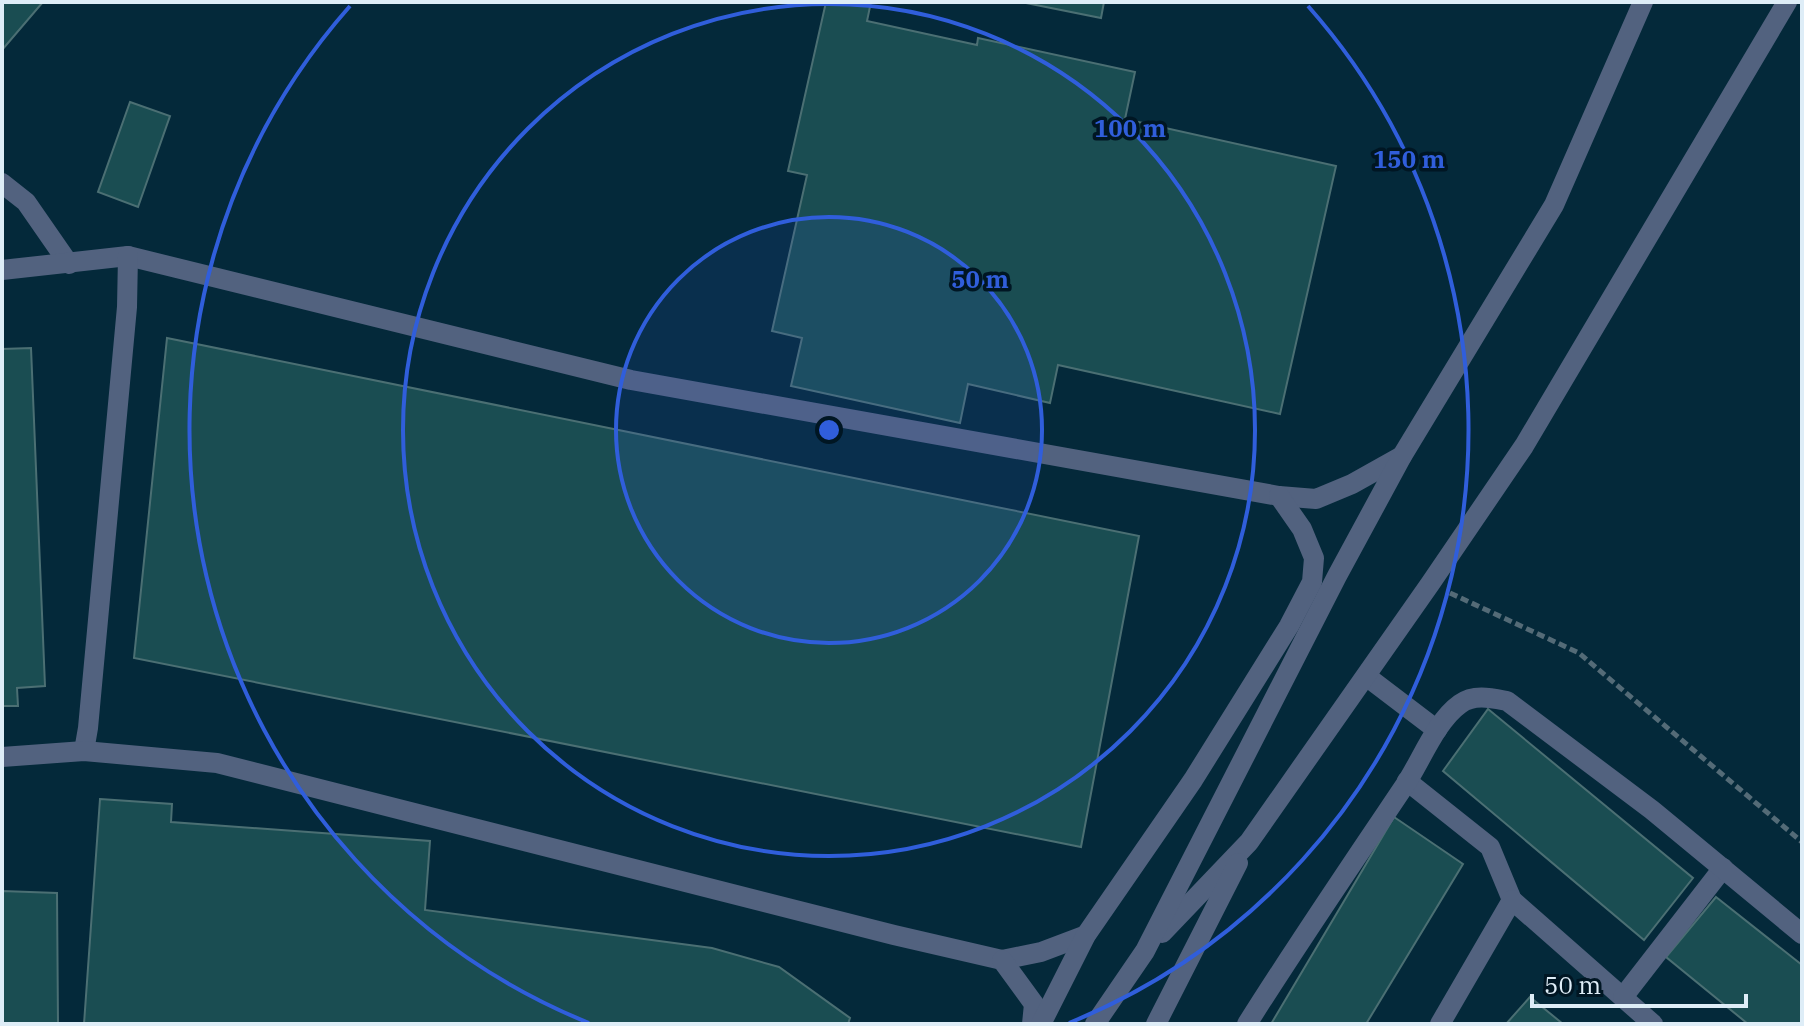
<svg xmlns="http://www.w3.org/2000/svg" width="1804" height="1026" font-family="'IBM Plex Serif',serif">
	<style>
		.built { fill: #04293a }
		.building { fill: #1a4d52; stroke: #4b6f73; stroke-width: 2 }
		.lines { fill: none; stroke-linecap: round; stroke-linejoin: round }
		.path { stroke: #546b77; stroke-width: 5; stroke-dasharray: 8 4; stroke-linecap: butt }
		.minor { stroke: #52627f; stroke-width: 20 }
		.ring { fill: none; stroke: #305edb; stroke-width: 4 }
		.centre { fill: #305edb; stroke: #001623; stroke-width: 4 }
		.ring-label { font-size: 24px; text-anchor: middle; font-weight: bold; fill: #305edb; stroke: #001623; stroke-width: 7; stroke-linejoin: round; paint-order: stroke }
	</style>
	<rect width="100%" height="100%" fill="#041f2d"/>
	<rect class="built" x="2" y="2" width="1800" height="1022"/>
	<g class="building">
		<polygon points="2,2 43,2 2,50"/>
		<polygon points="826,2 871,2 867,21 977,45 978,38 1135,72 1125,119 1336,166 1280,414 1058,365 1050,403 968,384 960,423 791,386 802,338 772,331 807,175 788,171"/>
		<polygon points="1021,2 1104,2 1101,18"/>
		<polygon points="130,102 170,116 138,207 98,192"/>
		<polygon points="167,338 1139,536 1081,847 134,658"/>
		<polygon points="31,348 45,686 17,688 18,706 2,706 2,349"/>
		<polygon points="1488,709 1693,878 1644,940 1443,771"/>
		<polygon points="100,799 172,804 171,822 430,841 425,910 712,948 779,967 850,1018 848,1024 84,1024"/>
		<polygon points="1394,817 1463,864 1366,1024 1271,1024"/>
		<polygon points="2,891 57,893 58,1024 2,1024"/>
		<polygon points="1716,897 1802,965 1802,1024 1748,1024 1666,957"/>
		<polygon points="1530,997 1563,1024 1506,1024"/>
	</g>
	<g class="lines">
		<polyline class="path" points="1450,593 1579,653 1802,842"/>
		<g class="minor">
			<polyline points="2,183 26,202 69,264"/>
			<polyline points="2,270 128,256 631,380 1279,496 1316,499 1352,484 1402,456"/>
			<polyline points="1366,676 1437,730"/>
			<polyline points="84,751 88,728 127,307 128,256"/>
			<polyline points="2,757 84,751 217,763 894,935 1002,960 1041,952 1086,935"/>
			<polyline points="1407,781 1490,847 1512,900 1653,1024"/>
			<polyline points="1162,933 1249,842 1430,584 1524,446 1787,2"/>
			<polyline points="1002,960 1034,1004 1032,1024"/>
			<polyline points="1623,997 1723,868"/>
			<polyline points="1041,1024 1086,935 1193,780 1289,626 1312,582 1314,558 1302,529 1279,496"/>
			<polyline points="1095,1024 1145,951 1337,576 1402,456 1554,205 1643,2"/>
			<polyline points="1156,1024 1238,863"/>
			<path d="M 1247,1024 C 1298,943 1352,864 1405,785 C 1421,761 1436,721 1460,704 C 1474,694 1491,698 1507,701 L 1652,810 L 1802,934"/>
			<polyline points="1440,1024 1512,900"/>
		</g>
	</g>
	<circle cx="829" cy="430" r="213" fill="#305edb" fill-opacity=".12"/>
	<g class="ring">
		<circle cx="829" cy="430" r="213"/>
		<circle cx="829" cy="430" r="426"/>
		<path d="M589 1023A640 640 0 0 1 350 6M1308 6A640 640 0 0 1 1069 1023"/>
	</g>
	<circle cx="829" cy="430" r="12" class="centre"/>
	<g class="ring-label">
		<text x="1130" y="137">100 m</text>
		<text x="1409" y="168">150 m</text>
		<text x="980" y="288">50 m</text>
	</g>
	<rect width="1804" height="1026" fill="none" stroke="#deedf7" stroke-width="8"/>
	<path d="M1532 994v12h214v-12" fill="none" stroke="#deedf7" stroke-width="4"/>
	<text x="1544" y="994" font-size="24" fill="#deedf7" stroke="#001623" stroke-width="6" paint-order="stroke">50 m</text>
</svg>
